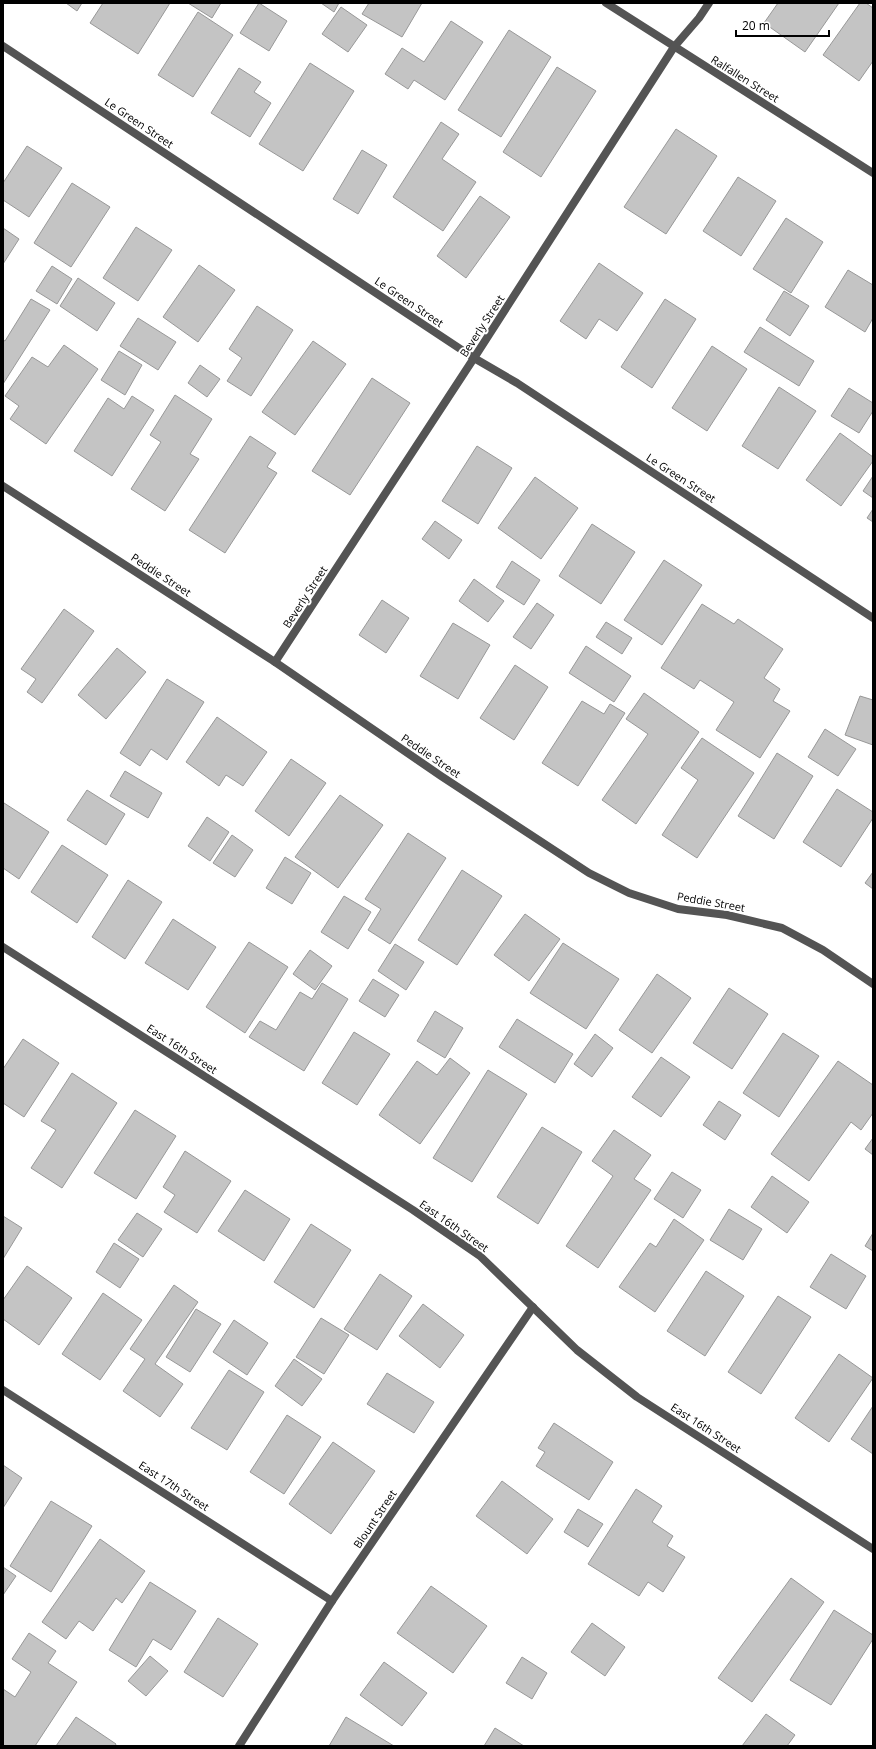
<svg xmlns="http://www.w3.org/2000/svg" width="876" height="1749" font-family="'Open Sans',sans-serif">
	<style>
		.building { fill: #c4c4c4; stroke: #989898 }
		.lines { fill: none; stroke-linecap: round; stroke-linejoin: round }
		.minor { stroke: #545454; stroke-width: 8 }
		.labels { text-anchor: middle; stroke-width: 4; stroke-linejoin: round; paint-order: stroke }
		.street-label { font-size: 11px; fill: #000; stroke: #fff }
	</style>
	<rect width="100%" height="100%" fill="#fff"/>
	<g class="building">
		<polygon points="66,3 82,3 77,11"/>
		<polygon points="103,3 170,3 138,54 90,23"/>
		<polygon points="188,3 221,3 212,18"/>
		<polygon points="259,3 287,21 269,51 240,33"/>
		<polygon points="321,3 339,3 334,12"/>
		<polygon points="369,3 422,3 402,37 362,14"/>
		<polygon points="778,3 839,3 805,52 764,23"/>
		<polygon points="860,3 866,3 873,8 873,61 859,81 823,55"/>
		<polygon points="341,7 367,25 348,52 322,34"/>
		<polygon points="198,12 233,35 193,97 158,75"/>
		<polygon points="451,21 483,42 445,100 414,80 408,89 385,74 402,48 424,62"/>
		<polygon points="509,30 551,57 501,137 458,110"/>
		<polygon points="310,63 354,91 303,171 259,144"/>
		<polygon points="557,67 596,91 541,177 503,152"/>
		<polygon points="239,68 261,82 254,92 271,103 250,137 211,113"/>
		<polygon points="441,122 459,134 442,159 476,182 443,231 393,197"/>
		<polygon points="676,129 717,156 666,234 624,207"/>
		<polygon points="27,146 62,168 29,217 3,200 3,183"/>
		<polygon points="362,150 387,165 358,214 333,199"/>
		<polygon points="738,177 776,201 741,256 703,231"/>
		<polygon points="72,183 110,207 71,267 34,243"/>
		<polygon points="480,196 510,217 466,278 437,256"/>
		<polygon points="786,218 823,242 791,293 753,269"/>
		<polygon points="136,227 172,250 138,301 103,278"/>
		<polygon points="3,228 19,239 3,264"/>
		<polygon points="599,263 643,293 617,331 599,319 586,339 560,321"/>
		<polygon points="199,265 235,290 198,342 163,317"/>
		<polygon points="52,266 72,279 57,304 36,291"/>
		<polygon points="848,270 873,285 873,318 865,332 825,307"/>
		<polygon points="78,278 115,303 97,331 60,306"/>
		<polygon points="784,291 809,306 790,336 766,320"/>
		<polygon points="31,299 50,310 3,384 3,340 5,341"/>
		<polygon points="665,299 696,319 652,388 621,367"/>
		<polygon points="257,306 293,330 251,396 227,381 242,358 229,349"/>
		<polygon points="138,318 176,342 158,370 120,346"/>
		<polygon points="760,327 814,361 799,386 744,352"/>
		<polygon points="313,341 346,364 295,435 262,412"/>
		<polygon points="64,345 98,369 46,444 10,419 19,406 5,396 32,357 48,367"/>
		<polygon points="712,346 747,369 707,431 672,408"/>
		<polygon points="119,351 142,365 125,395 101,380"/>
		<polygon points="200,365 220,379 207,397 188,383"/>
		<polygon points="372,378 410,403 350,495 312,471"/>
		<polygon points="779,387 816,411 778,469 742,446"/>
		<polygon points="849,388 873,403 873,411 859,433 831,416"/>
		<polygon points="175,395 212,419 190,454 199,459 165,511 131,489 161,442 150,435"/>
		<polygon points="132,396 154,410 112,476 74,451 108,398 124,409"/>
		<polygon points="840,433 873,457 873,461 841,506 806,480"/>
		<polygon points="250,436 276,453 267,467 277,473 225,553 189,530"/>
		<polygon points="477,446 512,468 478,524 442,501"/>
		<polygon points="873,476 873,498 863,491"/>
		<polygon points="535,477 578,508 541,559 498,528"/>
		<polygon points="873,509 873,522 867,518"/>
		<polygon points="435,521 462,540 449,559 422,539"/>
		<polygon points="592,524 635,552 601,604 559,576"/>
		<polygon points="664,560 702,585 662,645 624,620"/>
		<polygon points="512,561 540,580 524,605 496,587"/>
		<polygon points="474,579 504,601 488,622 459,601"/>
		<polygon points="382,600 409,618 386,653 359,635"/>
		<polygon points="537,603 554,615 531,649 513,637"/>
		<polygon points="702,604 734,624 738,619 783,649 764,678 780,689 773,701 790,711 760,758 716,730 734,702 700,680 694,689 661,668"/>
		<polygon points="64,609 94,631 42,703 27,692 36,679 21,669"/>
		<polygon points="606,622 632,638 622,654 596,637"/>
		<polygon points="453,623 490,645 458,699 420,676"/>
		<polygon points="586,646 631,676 614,702 569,673"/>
		<polygon points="117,648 146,672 106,719 78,695"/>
		<polygon points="515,665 548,687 514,740 480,718"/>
		<polygon points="167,679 204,702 167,760 151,749 140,766 120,753"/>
		<polygon points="644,693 699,732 636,824 602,800 648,734 626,719"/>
		<polygon points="860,696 873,700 873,745 845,735"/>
		<polygon points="582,701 604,714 610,704 625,713 578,786 542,763"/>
		<polygon points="217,717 267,752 243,786 226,775 219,786 186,762"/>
		<polygon points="825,729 856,749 838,776 808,757"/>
		<polygon points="702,738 754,773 697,858 662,835 698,780 681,768"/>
		<polygon points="777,753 813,776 774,839 738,816"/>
		<polygon points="291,759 326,783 289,836 255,811"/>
		<polygon points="125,771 162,793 148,818 110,796"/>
		<polygon points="837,789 873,812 873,818 841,867 803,842"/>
		<polygon points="87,790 125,814 106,845 67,820"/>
		<polygon points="340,795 383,825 338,888 295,857"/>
		<polygon points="4,803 49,832 19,879 3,868 3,805"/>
		<polygon points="207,817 229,832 210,861 188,846"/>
		<polygon points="408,833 446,858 390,944 368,930 381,909 365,899"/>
		<polygon points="232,835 253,850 235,877 213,863"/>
		<polygon points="62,845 108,875 77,923 31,892"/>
		<polygon points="285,857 311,873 292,904 266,888"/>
		<polygon points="462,870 502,896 457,965 418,940"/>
		<polygon points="873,872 873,889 865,883"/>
		<polygon points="128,880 162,902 125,959 92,937"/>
		<polygon points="344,896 371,912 348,949 321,932"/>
		<polygon points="525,914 560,939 529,981 494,955"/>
		<polygon points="173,919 216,947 188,990 145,963"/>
		<polygon points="249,942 288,967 245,1033 206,1007"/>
		<polygon points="563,943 619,979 586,1029 530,993"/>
		<polygon points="395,944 424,962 406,990 378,971"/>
		<polygon points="310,950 332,966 315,990 293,974"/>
		<polygon points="657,974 691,998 652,1053 619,1030"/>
		<polygon points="373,979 399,995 385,1017 359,1001"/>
		<polygon points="322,983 348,999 304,1071 249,1037 260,1021 276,1030 300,992 312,999"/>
		<polygon points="729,988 768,1014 732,1069 693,1043"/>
		<polygon points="435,1011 463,1028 445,1058 417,1041"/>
		<polygon points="517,1019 573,1054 555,1083 499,1047"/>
		<polygon points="354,1032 390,1054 357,1105 322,1083"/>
		<polygon points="783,1033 819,1056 779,1117 743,1093"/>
		<polygon points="595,1034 613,1048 592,1077 574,1064"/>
		<polygon points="23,1039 59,1063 24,1117 3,1103 3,1069"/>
		<polygon points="661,1057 690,1077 661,1117 632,1097"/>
		<polygon points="450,1058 470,1073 420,1144 379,1115 417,1061 437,1075"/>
		<polygon points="838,1061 873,1085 873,1113 861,1130 851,1122 809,1181 771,1154"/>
		<polygon points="488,1070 527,1094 472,1182 433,1158"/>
		<polygon points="72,1073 117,1103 62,1188 31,1168 56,1130 41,1121"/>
		<polygon points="719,1101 741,1115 725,1140 703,1125"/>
		<polygon points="135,1110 176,1136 136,1199 94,1173"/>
		<polygon points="542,1127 582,1152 538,1224 497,1197"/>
		<polygon points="614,1130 651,1155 634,1179 651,1190 598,1268 566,1246 613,1176 592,1161"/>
		<polygon points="873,1138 873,1155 865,1149"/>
		<polygon points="185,1151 231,1181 197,1233 164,1212 175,1195 163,1187"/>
		<polygon points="672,1172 701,1190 683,1218 654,1199"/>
		<polygon points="772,1176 809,1202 787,1233 751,1207"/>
		<polygon points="245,1190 290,1219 264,1261 218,1231"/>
		<polygon points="729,1209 762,1229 743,1260 710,1240"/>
		<polygon points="137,1213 162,1229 143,1257 118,1240"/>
		<polygon points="3,1216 22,1228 3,1259"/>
		<polygon points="674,1219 704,1240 655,1312 619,1287 650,1243 656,1247"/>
		<polygon points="311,1224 351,1250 314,1308 274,1282"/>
		<polygon points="873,1233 873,1251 865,1246"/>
		<polygon points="114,1243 139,1259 120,1288 96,1272"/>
		<polygon points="831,1254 866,1276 846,1309 810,1287"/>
		<polygon points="27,1266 72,1298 39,1345 3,1319 3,1300"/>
		<polygon points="706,1271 744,1296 705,1356 667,1331"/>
		<polygon points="380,1274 412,1296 377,1350 344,1329"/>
		<polygon points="174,1285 198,1302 155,1364 183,1384 160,1417 123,1391 145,1359 130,1349"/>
		<polygon points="103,1293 142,1320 100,1380 62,1354"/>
		<polygon points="778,1296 811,1317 761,1394 728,1372"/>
		<polygon points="423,1304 464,1335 440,1368 399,1336"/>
		<polygon points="196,1309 221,1324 190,1372 166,1357"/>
		<polygon points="321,1318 349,1335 324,1374 296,1357"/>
		<polygon points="234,1320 268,1343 247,1375 213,1352"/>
		<polygon points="839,1354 873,1378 829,1442 795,1418"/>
		<polygon points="294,1359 322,1379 302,1406 275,1386"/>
		<polygon points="229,1370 264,1392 227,1450 191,1428"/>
		<polygon points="387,1373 434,1402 414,1433 367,1404"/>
		<polygon points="873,1406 873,1454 851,1439"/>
		<polygon points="287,1415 321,1437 284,1494 250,1472"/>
		<polygon points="554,1423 613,1462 589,1500 536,1466 545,1452 538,1448"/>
		<polygon points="333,1442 375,1471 331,1534 289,1504"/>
		<polygon points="3,1465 22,1478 3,1508"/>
		<polygon points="502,1481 553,1519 527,1554 476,1516"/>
		<polygon points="636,1489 662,1506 652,1522 673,1536 667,1546 685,1557 663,1592 648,1582 639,1596 588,1564"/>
		<polygon points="51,1501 92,1526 51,1592 10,1566"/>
		<polygon points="578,1509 603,1524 588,1547 564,1532"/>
		<polygon points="100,1539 145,1571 122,1603 116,1598 93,1631 79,1621 66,1639 42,1622"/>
		<polygon points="3,1567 16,1576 3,1595"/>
		<polygon points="791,1578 824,1602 752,1702 718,1678"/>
		<polygon points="150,1582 196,1611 171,1650 153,1639 136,1667 109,1650"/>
		<polygon points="431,1586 487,1626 453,1673 397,1633"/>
		<polygon points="834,1610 873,1635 873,1639 831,1705 790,1680"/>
		<polygon points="218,1618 258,1644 223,1697 184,1672"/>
		<polygon points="592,1623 625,1647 605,1676 571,1652"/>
		<polygon points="29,1633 56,1651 48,1663 77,1682 35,1746 3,1746 3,1689 15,1697 31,1672 12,1659"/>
		<polygon points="150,1656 168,1671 146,1696 128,1681"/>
		<polygon points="522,1657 547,1673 532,1699 506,1683"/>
		<polygon points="384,1662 427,1693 402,1726 360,1695"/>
		<polygon points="766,1714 795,1735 787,1746 742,1746"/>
		<polygon points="76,1717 116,1744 115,1746 56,1746"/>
		<polygon points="346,1717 394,1746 329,1746"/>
		<polygon points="495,1728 524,1746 484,1746"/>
	</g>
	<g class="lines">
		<g class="minor">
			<polyline points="606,3 873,173"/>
			<polyline points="3,46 474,358 517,383 873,618"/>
			<polyline points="3,486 275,662 441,776 589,873 629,893 678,909 727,915 782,928 823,950 873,984"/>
			<polyline points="275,662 474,358 674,47 699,18 709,3"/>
			<polyline points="3,947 413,1210 480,1256 577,1350 637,1397 873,1549"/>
			<polyline points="3,1390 332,1601"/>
			<polyline points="239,1746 332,1601 533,1307"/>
		</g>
	</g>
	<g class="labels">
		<g class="street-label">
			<text transform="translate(745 79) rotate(32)" y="4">Ralfallen Street</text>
			<text transform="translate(139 123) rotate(34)" y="4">Le Green Street</text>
			<text transform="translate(409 302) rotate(34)" y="4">Le Green Street</text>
			<text transform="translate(482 326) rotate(-57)" y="4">Beverly Street</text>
			<text transform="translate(681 478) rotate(33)" y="4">Le Green Street</text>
			<text transform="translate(161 575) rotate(33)" y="4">Peddie Street</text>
			<text transform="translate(305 597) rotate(-57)" y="4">Beverly Street</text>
			<text transform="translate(431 756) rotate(34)" y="4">Peddie Street</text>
			<text transform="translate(711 902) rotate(10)" y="4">Peddie Street</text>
			<text transform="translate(182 1049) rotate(33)" y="4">East 16th Street</text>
			<text transform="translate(454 1226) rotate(35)" y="4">East 16th Street</text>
			<text transform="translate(706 1428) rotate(33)" y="4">East 16th Street</text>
			<text transform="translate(174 1486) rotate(33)" y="4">East 17th Street</text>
			<text transform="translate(375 1519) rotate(-56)" y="4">Blount Street</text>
		</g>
	</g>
	<rect width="876" height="1749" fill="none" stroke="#000000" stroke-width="8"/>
	<path d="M736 30v6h93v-6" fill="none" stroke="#000000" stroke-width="2"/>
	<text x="742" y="30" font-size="12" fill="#000000" stroke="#ffffff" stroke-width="3" paint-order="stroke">20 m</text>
</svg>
